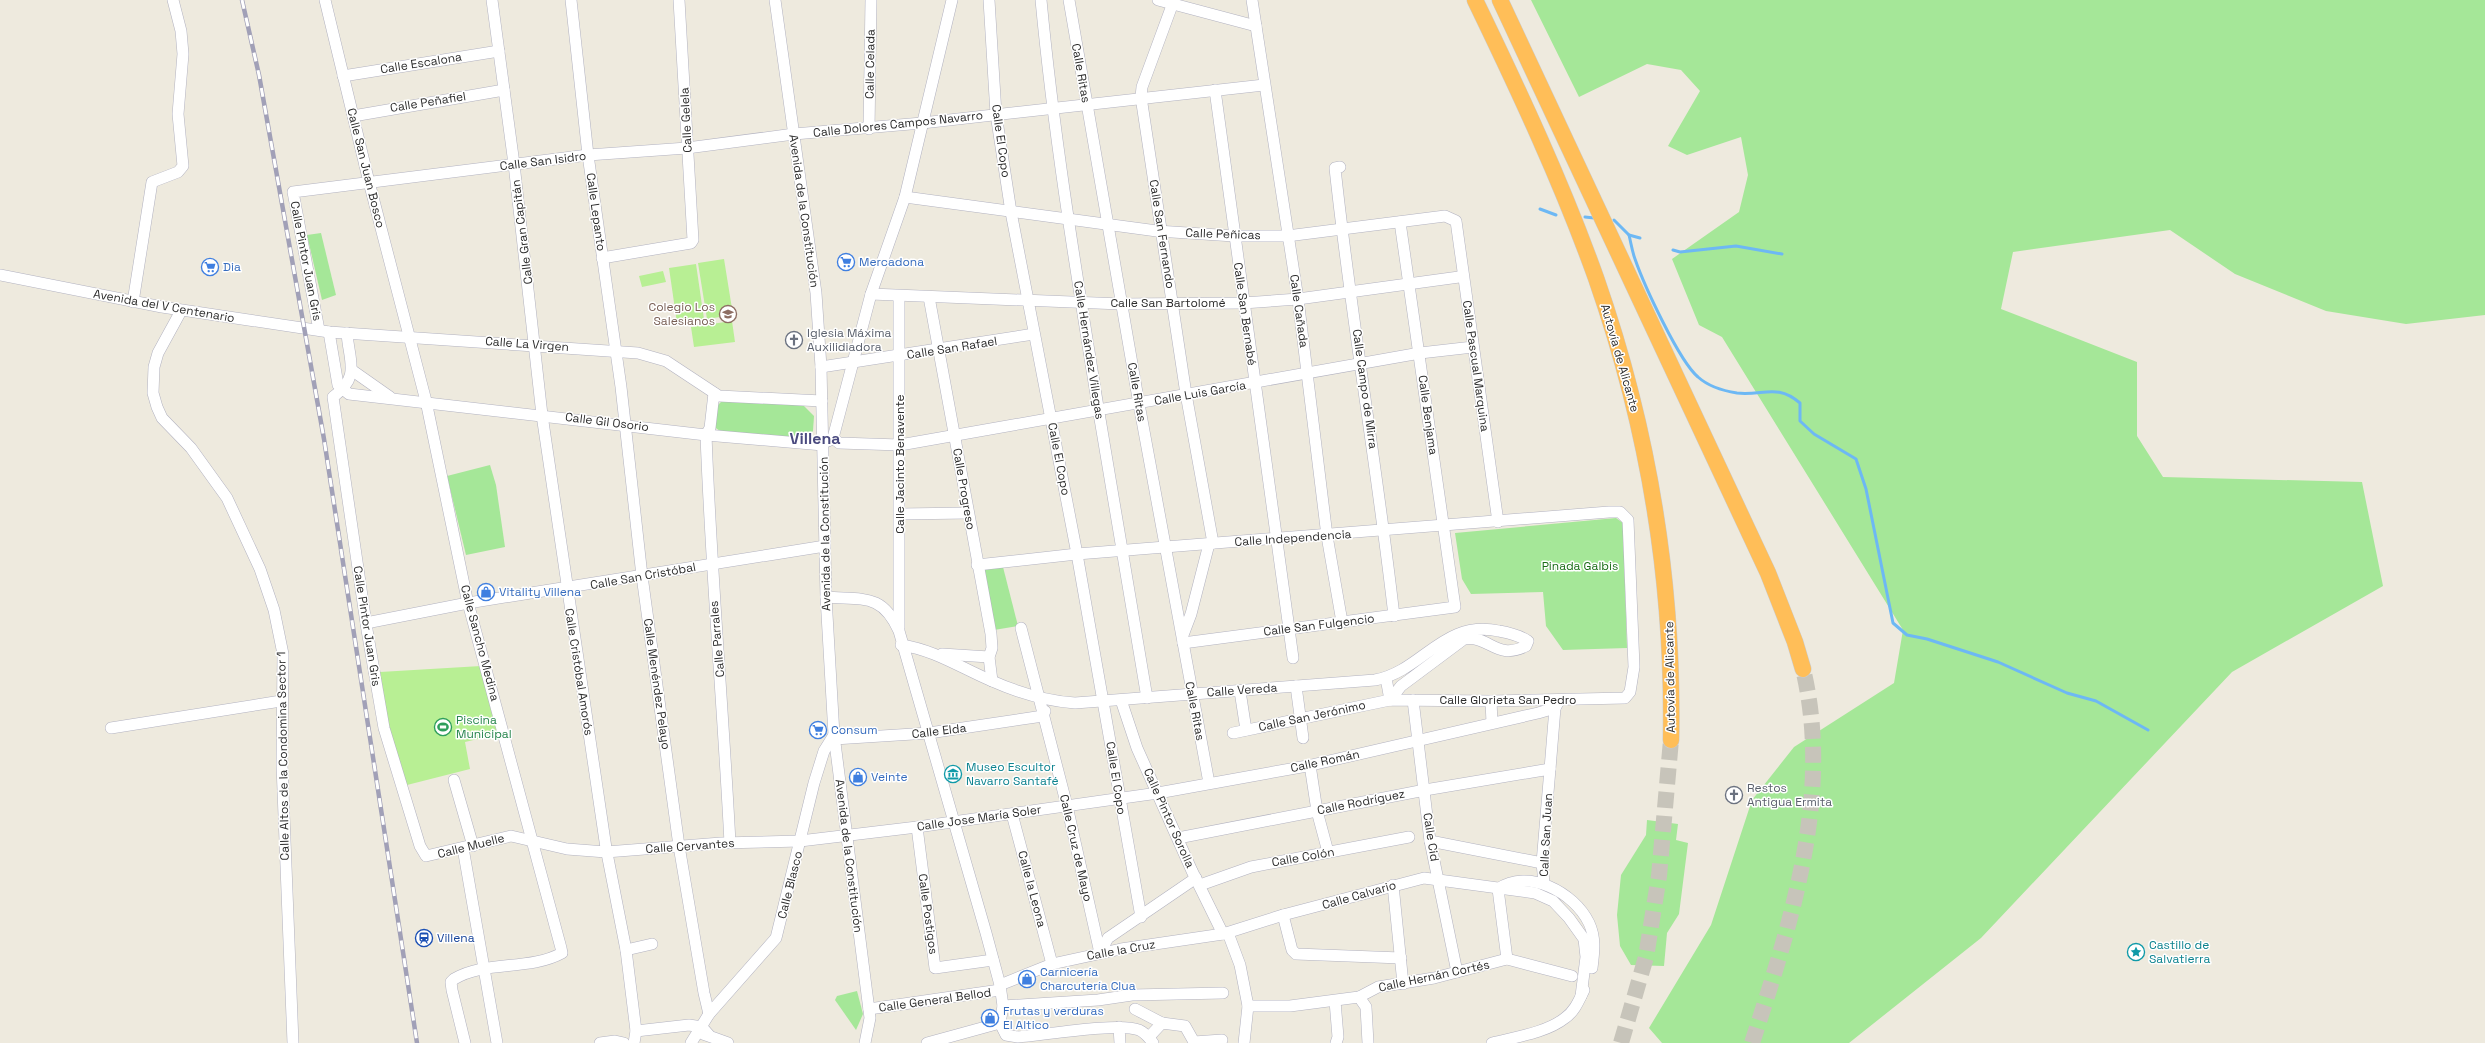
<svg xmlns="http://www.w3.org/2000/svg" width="2485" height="1043" font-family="'Space Grotesk',sans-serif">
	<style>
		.green { fill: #a5e798 }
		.pitch { fill: #b8ef94 }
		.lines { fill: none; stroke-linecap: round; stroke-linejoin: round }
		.stream { stroke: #6db8f4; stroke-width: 3 }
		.highway-tunnel { stroke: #c7c4ba; stroke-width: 16; stroke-dasharray: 16 8; stroke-linecap: butt }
		.minor-casing { stroke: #b2b2c0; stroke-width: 12 }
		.highway-casing { stroke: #ccc; stroke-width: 17 }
		.minor { stroke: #fff; stroke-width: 11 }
		.highway { stroke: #ffbe58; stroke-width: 16 }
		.rail-casing { stroke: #a1a0b7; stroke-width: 4.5 }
		.rail { stroke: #fff; stroke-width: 3; stroke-dasharray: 9; stroke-linecap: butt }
		.labels { text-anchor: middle; stroke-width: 3; stroke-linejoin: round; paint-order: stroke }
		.street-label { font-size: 12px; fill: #2c2c2c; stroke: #fff }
		.shop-label { font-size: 12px; fill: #366cbe; stroke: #fff; text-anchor: start }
		.education-label { font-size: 12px; fill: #785e54; stroke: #fff; text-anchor: end }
		.worship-label { font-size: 12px; fill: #5b616d; stroke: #fff; text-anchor: start }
		.park-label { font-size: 12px; fill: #1a6e17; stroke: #fff }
		.leisure-label { font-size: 12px; fill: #27864d; stroke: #fff; text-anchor: start }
		.culture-label { font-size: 12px; fill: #0d838f; stroke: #fff; text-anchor: start }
		.transit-label { font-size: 12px; fill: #164399; stroke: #fff; text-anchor: start }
		.district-label { font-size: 16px; font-weight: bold; fill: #4a4a7f; stroke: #fff }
	</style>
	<rect width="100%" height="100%" fill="#eeeade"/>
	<g class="green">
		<polygon points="1531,0 2485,0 2485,315 2406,324 2326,311 2235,274 2170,230 2013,252 2001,309 2137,362 2137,436 2163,477 2362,482 2383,586 2232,672 1981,938 1849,1043 1662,1043 1649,1028 1711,925 1752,800 1794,747 1894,683 1903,630 1722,337 1699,325 1672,259 1739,212 1748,175 1741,137 1687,155 1668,146 1700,91 1681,70 1647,64 1579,97"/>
		<polygon points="321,233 336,295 322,300 307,235"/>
		<polygon points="722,401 803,405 814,416 813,431 804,440 720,431 713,426 714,409"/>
		<polygon points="490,465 496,485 505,547 466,555 447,476"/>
		<polygon points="1616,518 1623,523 1627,648 1563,650 1546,626 1543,592 1471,594 1462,579 1455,533"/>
		<polygon points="1003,567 1018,626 994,630 982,568"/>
		<polygon points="1647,820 1678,824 1676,840 1688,843 1679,914 1667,933 1664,966 1631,965 1620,946 1617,915 1621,875 1646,835"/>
		<polygon points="857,991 863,1014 856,1030 835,1000 837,996"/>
	</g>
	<g class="pitch">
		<polygon points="724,259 733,315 707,319 698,263"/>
		<polygon points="696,264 704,319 677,323 669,268"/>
		<polygon points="663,271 666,282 642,287 639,276"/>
		<polygon points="732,321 735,342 694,347 691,327"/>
		<polygon points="481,666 499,734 465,742 470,769 407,785 391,739 380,672"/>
	</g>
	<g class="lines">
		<g class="stream">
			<polyline points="1540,209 1556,215"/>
			<polyline points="1585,217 1594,218"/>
			<polyline points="1614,220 1629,235 1640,238"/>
			<path d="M 1629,235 C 1631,243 1632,251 1635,259 C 1644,285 1679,361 1698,377 C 1708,386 1724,391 1737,393 C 1763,396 1777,383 1800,403 L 1800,421 L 1814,434 L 1856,459 L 1866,489 L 1893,623 L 1907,635 L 1927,639 L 1998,662 L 2067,693 L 2096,701 L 2148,730"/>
			<polyline points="1673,250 1680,252 1736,246 1782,254"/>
		</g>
		<g class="highway-tunnel">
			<polyline points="1621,1043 1646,957 1659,876 1671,740"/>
			<path d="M 1752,1043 C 1791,923 1833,795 1803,669"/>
		</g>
		<g class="minor-casing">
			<g id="minor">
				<path d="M 325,0 L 368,178 L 426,401 L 467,599 L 561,948 L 562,953 C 529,971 486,960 454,979 L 451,982 L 452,990 L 465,1043"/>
				<polyline points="492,0 514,164 542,415 606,848 626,950 636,1031 634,1043"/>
				<polyline points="571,0 588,155 621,387 642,576 679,846 704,993 709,1014"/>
				<polyline points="775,0 816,293 821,367 826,597 834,735 870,1018 865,1043"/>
				<polyline points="989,0 996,114 1011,212 1077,554 1141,917"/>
				<path d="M 1041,0 C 1054,138 1076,271 1098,407 C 1114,504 1130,601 1147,698"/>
				<polyline points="1069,0 1139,404 1209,783"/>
				<polyline points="1158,0 1256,26"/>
				<polyline points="1174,0 1142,87 1141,97 1186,394 1213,543"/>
				<polyline points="1252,0 1298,299 1327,536 1342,622"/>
				<polyline points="343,76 499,51"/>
				<polyline points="1215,90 1293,658"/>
				<polyline points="353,116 504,90"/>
				<polyline points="869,129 871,0"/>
				<path d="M 1340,167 L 1335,168 C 1351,318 1377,466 1394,616"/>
				<polyline points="905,197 1157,231 1234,236 1287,236 1445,216 1456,221 1498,522"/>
				<polyline points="602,258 691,243 693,240 679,0"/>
				<polyline points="0,275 162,307 329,332 638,353 666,361 719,396 822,401"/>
				<polyline points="871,294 1121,304 1243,303 1298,299 1459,277 1463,275"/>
				<polyline points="929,297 991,634 992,648 989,657 992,681"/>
				<polyline points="133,302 152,182 178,172 183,166 178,114 183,54 181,31 173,0"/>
				<polyline points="181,311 158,353 154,367 153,393 157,407 162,418 191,448 227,498 260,569 274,610 283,654 282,765 293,1043"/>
				<polyline points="319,330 293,192 588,155 687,148 794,134 922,123 1264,85"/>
				<polyline points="329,332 338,385 349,394 706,435 823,445"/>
				<path d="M 347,333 C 349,362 361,376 333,397 L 367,630 L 384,728 L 420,846 L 426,856 L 511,836 L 567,849 L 606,852 L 721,843 L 800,841 L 917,827 L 1158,793 L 1307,766 L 1538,713 L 1555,708 L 1559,701"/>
				<polyline points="821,367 1034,334"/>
				<polyline points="353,371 390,397"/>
				<path d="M 714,393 L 710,428 L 706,435 C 711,571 723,707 730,843"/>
				<polyline points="833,438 839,443 900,445 1420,353 1473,347"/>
				<polyline points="828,441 833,438 871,294 905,197 952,0"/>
				<polyline points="900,514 968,513"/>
				<polyline points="977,565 1077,554 1609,512 1620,512 1628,520 1634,667 1630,692 1625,698 1491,701 1390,700 1233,733"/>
				<path d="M 826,597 C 863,600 882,593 899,631 L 986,933 L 1000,985 L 1003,1006 L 1000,1023 L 1006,1035 L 1018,1037 C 1044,1035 1119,1022 1139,1030 C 1146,1033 1149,1038 1153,1043"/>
				<polyline points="366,623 468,603 825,546"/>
				<polyline points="899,628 899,297"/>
				<polyline points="1021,628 1067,806 1100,953"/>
				<polyline points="1183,635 1191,614 1209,544"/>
				<polyline points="1183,643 1455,607 1400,222"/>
				<path d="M 901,645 C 935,650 961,668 992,681 C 1019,693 1046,701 1075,703 L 1375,680 C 1423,671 1443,619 1499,631 C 1510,633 1519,635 1528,641 L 1526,646 C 1496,661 1490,635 1464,639 L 1401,686 L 1390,700"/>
				<polyline points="942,654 989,657"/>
				<polyline points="1386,678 1390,700"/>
				<polyline points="1296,686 1303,738"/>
				<polyline points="1240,691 1246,730"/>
				<polyline points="1121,700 1137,748 1192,871 1223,934"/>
				<polyline points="1413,700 1430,841 1457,972"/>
				<polyline points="1491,701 1492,723"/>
				<polyline points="111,728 281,701"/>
				<polyline points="834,739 929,733 1043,716 1045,711"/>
				<polyline points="1310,765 1317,811 1328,852"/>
				<polyline points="1550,769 1555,708"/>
				<polyline points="454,780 473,846"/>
				<polyline points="1012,814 1052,964"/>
				<polyline points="917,827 935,968 993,960"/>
				<polyline points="1178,838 1425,790 1550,769 1542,863 1544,883"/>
				<polyline points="1430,841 1542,863"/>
				<polyline points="463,848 497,1043"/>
				<polyline points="1200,885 1251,867 1409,837"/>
				<polyline points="1393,885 1403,984"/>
				<path d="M 1498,889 C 1528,868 1574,892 1589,923 C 1596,938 1594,952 1592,968"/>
				<polyline points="1498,889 1507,959"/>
				<polyline points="1283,915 1292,950 1296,954 1401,958"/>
				<polyline points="1228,933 1240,965 1248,1006 1244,1043"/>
				<polyline points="626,950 652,944"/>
				<polyline points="1100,953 1108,938 1196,878"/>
				<polyline points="1000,985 1052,964 1121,949 1223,934 1283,915 1424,878 1535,893 1553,901 1569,918 1584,939 1586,957 1581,996"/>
				<polyline points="1359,997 1366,1007 1368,1043"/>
				<polyline points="1335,1001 1338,1037 1336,1043"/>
				<polyline points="1003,1006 1098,1000 1132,995 1223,993"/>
				<polyline points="1248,1006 1290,1006 1359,997 1378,987 1434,978 1507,959 1572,976"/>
				<polyline points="869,1009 1000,990"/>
				<polyline points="1135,1009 1162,1023"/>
				<polyline points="1119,1027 1120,1043"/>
				<polyline points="636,1031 689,1025 702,1027 709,1035"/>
				<polyline points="703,1034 728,1043"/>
				<polyline points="1149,1037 1162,1023 1185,1026 1194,1042 1222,1040"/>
				<polyline points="600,1043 615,1041 624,1043"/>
				<polyline points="691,1043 709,1014 776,938 814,783 824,751 834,735"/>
				<polyline points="927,1043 1000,1023"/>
				<path d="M 1492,1043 C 1515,1037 1546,1033 1565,1018 C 1575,1011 1579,1000 1584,990"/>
			</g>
		</g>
		<g class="highway-casing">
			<g id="highway">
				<path d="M 1475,0 C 1519,91 1562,183 1596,278 C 1648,427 1674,582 1671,740"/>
				<polyline points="1500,0 1768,573 1795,642 1803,669"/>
			</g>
		</g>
		<use href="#minor" class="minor"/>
		<use href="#highway" class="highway"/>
		<g class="rail-casing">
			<polyline id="rail" points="242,0 259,75 324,439 417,1043"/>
		</g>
		<use href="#rail" class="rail"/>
	</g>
	<defs>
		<g id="supermarket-ring" transform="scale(0.9)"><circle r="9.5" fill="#fff" stroke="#3f7fe0" stroke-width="1.5"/><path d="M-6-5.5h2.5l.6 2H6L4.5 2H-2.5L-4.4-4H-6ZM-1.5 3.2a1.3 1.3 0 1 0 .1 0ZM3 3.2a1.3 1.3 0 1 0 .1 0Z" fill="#3f7fe0"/></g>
		<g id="school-ring" transform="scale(0.9)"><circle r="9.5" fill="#fff" stroke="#8d6e63" stroke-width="1.5"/><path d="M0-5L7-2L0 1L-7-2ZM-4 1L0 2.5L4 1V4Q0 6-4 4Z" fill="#8d6e63"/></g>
		<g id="church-ring" transform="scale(0.9)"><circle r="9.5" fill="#fff" stroke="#6b7280" stroke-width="1.5"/><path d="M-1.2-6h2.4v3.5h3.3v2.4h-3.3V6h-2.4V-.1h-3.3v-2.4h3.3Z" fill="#6b7280"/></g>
		<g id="shop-ring" transform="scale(0.9)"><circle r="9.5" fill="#fff" stroke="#3f7fe0" stroke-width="1.5"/><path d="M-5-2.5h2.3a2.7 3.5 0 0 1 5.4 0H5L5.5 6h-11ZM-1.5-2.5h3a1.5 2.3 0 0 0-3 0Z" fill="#3f7fe0"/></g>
		<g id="stadium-ring" transform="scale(0.9)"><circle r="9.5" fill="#fff" stroke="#2e9e5b" stroke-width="1.5"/><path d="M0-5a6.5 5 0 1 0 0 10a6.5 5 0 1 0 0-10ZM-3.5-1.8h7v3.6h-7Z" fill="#2e9e5b"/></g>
		<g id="museum-ring" transform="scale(0.9)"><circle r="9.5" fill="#fff" stroke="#0f9aa8" stroke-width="1.5"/><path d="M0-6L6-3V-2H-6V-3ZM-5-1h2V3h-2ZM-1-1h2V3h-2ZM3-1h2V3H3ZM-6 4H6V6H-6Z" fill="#0f9aa8"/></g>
		<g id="station-ring" transform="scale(0.9)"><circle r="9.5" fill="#fff" stroke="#1a4fb4" stroke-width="1.5"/><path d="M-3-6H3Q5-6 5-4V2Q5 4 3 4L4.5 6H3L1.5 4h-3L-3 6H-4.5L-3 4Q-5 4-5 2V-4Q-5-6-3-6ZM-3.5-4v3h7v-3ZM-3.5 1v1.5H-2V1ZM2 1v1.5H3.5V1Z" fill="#1a4fb4"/></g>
		<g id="sight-ring" transform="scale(0.9)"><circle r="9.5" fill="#fff" stroke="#0f9aa8" stroke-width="1.5"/><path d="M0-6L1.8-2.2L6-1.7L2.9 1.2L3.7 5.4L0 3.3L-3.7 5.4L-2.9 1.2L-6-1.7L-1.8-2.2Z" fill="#0f9aa8"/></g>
	</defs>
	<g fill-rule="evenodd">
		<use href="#supermarket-ring" x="846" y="262"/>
		<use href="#supermarket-ring" x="210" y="267"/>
		<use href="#school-ring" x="728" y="314"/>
		<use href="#church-ring" x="794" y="340"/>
		<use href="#shop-ring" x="486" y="592"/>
		<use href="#stadium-ring" x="443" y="727"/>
		<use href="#supermarket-ring" x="818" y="730"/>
		<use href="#museum-ring" x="953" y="774"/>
		<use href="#shop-ring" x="858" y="777"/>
		<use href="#church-ring" x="1734" y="795"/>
		<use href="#station-ring" x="424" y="938"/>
		<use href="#sight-ring" x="2136" y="952"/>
		<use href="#shop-ring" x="1027" y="979"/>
		<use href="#shop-ring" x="990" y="1018"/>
	</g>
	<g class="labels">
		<g class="street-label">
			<text transform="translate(421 63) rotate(-9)" y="4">Calle Escalona</text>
			<text transform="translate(870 64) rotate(-89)" y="4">Calle Celada</text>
			<text transform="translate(1081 73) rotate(80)" y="4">Calle Ritas</text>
			<text transform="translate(428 102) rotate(-9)" y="4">Calle Peñafiel</text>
			<text transform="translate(686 120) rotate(-93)" y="4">Calle Gelela</text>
			<text transform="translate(898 124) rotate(-6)" y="4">Calle Dolores Campos Navarro</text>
			<text transform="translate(1001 141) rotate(82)" y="4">Calle El Copo</text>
			<text transform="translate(543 161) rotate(-7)" y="4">Calle San Isidro</text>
			<text transform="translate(366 168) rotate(76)" y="4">Calle San Juan Bosco</text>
			<text transform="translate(804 211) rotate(82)" y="4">Avenida de la Constitución</text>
			<text transform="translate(596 212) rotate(82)" y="4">Calle Lepanto</text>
			<text transform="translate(522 232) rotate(-97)" y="4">Calle Gran Capitán</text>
			<text transform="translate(1162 234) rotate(81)" y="4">Calle San Fernando</text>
			<text transform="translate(1223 234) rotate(2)" y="4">Calle Peñicas</text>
			<text transform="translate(306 261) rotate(79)" y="4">Calle Pintor Juan Gris</text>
			<text x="1168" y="307">Calle San Bartolomé</text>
			<text transform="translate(164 306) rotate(10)" y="4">Avenida del V Centenario</text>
			<text transform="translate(1299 311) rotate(82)" y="4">Calle Cañada</text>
			<text transform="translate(1245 314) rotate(82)" y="4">Calle San Bernabé</text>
			<text transform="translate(527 344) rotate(4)" y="4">Calle La Virgen</text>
			<text transform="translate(952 348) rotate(-9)" y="4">Calle San Rafael</text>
			<text transform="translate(1089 350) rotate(81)" y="4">Calle Hernández Villegas</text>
			<text transform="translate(1620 358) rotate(74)" y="4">Autovía de Alicante</text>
			<text transform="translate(1476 366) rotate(82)" y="4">Calle Pascual Marquina</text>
			<text transform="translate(1365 389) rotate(82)" y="4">Calle Campo de Mirra</text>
			<text transform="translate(1137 392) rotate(80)" y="4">Calle Ritas</text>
			<text transform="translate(1200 393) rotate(-10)" y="4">Calle Luis García</text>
			<text transform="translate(1428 415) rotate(82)" y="4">Calle Benjama</text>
			<text transform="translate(607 422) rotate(7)" y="4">Calle Gil Osorio</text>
			<text transform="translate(1059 459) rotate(79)" y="4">Calle El Copo</text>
			<text transform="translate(900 464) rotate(-90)" y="4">Calle Jacinto Benavente</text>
			<text transform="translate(964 489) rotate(80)" y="4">Calle Progreso</text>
			<text transform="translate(825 534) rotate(-91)" y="4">Avenida de la Constitución</text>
			<text transform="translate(1293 538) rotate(-4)" y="4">Calle Independencia</text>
			<text transform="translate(643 576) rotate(-10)" y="4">Calle San Cristóbal</text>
			<text transform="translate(1319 625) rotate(-7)" y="4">Calle San Fulgencio</text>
			<text transform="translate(367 626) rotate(81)" y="4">Calle Pintor Juan Gris</text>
			<text transform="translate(717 639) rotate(-95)" y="4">Calle Parrales</text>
			<text transform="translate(480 643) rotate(75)" y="4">Calle Sancho Medina</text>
			<text transform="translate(579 672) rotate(81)" y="4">Calle Cristóbal Amorós</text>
			<text transform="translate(1670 677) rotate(-91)" y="4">Autovía de Alicante</text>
			<text transform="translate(657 684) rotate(82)" y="4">Calle Menéndez Pelayo</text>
			<text transform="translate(1242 690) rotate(-4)" y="4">Calle Vereda</text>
			<text x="1508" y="704">Calle Glorieta San Pedro</text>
			<text transform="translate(1195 711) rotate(79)" y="4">Calle Ritas</text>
			<text transform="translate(1312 716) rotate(-12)" y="4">Calle San Jerónimo</text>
			<text transform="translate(939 731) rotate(-7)" y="4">Calle Elda</text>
			<text transform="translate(283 756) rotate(-91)" y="4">Calle Altos de la Condomina Sector 1</text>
			<text transform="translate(1325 761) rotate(-12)" y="4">Calle Román</text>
			<text transform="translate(1116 778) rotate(81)" y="4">Calle El Copo</text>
			<text transform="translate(1361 802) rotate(-11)" y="4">Calle Rodríguez</text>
			<text transform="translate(979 818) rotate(-8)" y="4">Calle Jose María Soler</text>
			<text transform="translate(1169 818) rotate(66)" y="4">Calle Pintor Sorolla</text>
			<text transform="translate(1546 835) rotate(-87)" y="4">Calle San Juan</text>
			<text transform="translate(1431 837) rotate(81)" y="4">Calle Cid</text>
			<text transform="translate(471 846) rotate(-14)" y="4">Calle Muelle</text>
			<text transform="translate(690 846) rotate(-4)" y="4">Calle Cervantes</text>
			<text transform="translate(1076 848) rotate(77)" y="4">Calle Cruz de Mayo</text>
			<text transform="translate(849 856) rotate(83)" y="4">Avenida de la Constitución</text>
			<text transform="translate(1303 857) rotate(-10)" y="4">Calle Colón</text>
			<text transform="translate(790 885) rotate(-76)" y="4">Calle Blasco</text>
			<text transform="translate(1032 889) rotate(75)" y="4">Calle la Leona</text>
			<text transform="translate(1359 895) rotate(-16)" y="4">Calle Calvario</text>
			<text transform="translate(928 914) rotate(82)" y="4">Calle Postigos</text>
			<text transform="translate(1121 950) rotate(-10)" y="4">Calle la Cruz</text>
			<text transform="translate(1434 976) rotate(-12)" y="4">Calle Hernán Cortés</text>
			<text transform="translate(935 1000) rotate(-8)" y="4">Calle General Bellod</text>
		</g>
		<g class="shop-label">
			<text x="859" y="266">Mercadona</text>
			<text x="223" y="271">Dia</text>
			<text x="499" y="596">Vitality Villena</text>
			<text x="831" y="734">Consum</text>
			<text x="871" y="781">Veinte</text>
			<text x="1040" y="976">Carnicería<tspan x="1040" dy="14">Charcutería Clua</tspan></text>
			<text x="1003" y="1015">Frutas y verduras<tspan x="1003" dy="14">El Altico</tspan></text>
		</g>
		<g class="education-label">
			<text x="715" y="311">Colegio Los<tspan x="715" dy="14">Salesianos</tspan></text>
		</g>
		<g class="worship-label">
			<text x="807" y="337">Iglesia Máxima<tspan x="807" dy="14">Auxilidiadora</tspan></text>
			<text x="1747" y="792">Restos<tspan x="1747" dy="14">Antigua Ermita</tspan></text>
		</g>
		<g class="park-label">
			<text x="1580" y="570">Pinada Galbis</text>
		</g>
		<g class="leisure-label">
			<text x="456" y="724">Piscina<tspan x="456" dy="14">Municipal</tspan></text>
		</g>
		<g class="culture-label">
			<text x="966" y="771">Museo Escultor<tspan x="966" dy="14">Navarro Santafé</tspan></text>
			<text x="2149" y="949">Castillo de<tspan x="2149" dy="14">Salvatierra</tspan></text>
		</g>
		<g class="transit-label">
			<text x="437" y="942">Villena</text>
		</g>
		<g class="district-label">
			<text x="815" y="444">Villena</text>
		</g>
	</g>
</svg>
